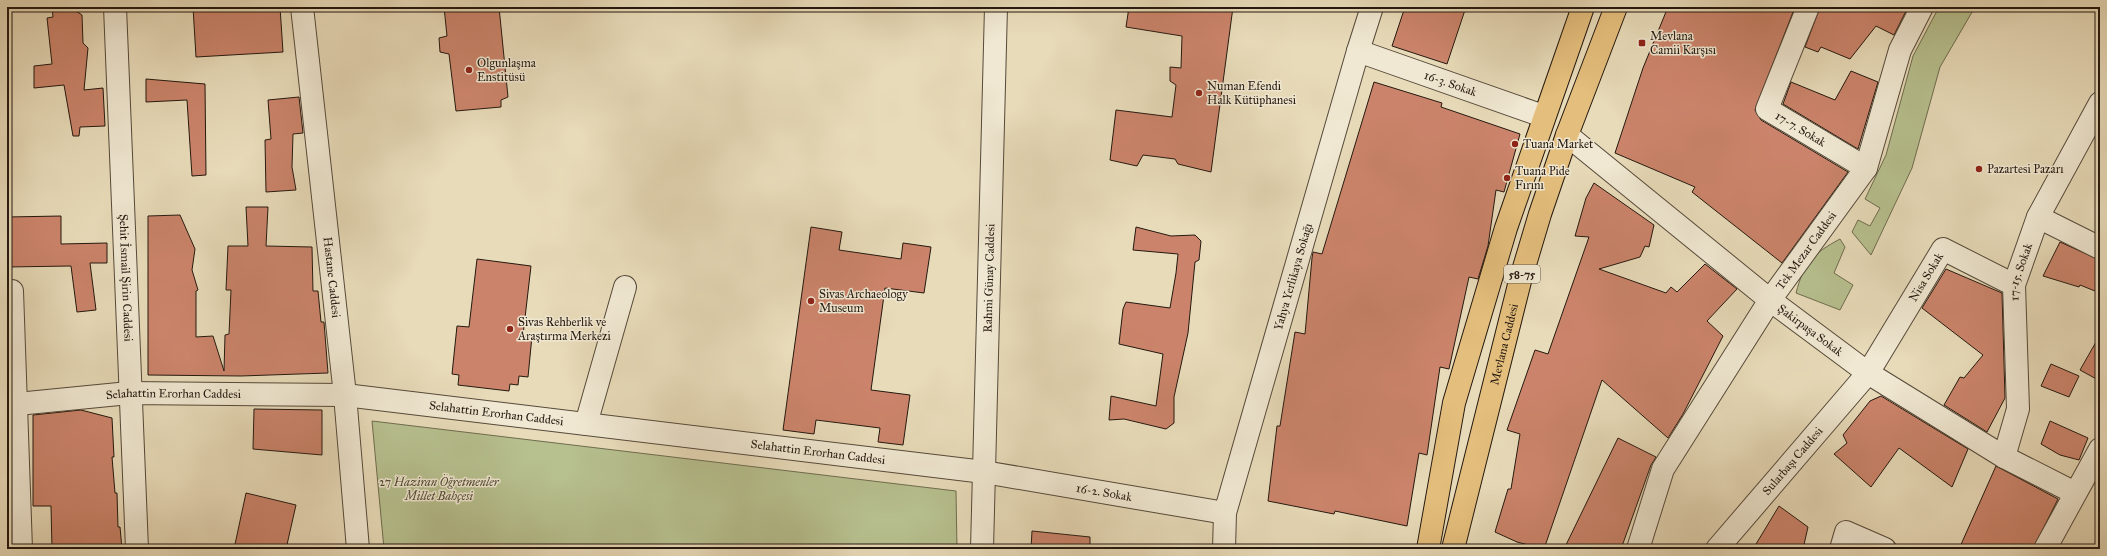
<svg xmlns="http://www.w3.org/2000/svg" width="2107" height="556" font-family="'IM FELL Great Primer',serif">
	<style>
		.green { fill: #b7c08f; stroke: #6e6c4f }
		.building { fill: #cb846b; stroke: #24180f }
		.lines { fill: none; stroke-linecap: round; stroke-linejoin: round }
		.minor-casing { stroke: #55493a; stroke-width: 24 }
		.major-casing { stroke: #24180f; stroke-width: 24 }
		.minor { stroke: #f0e8d2; stroke-width: 22 }
		.major { stroke: #e4be7c; stroke-width: 22 }
		.poi-dot { fill: #8f2418; stroke: #f0e8d2; stroke-width: 1.5 }
		.labels { text-anchor: middle; stroke-width: 3; stroke-linejoin: round; paint-order: stroke }
		.shield { fill: #f0e8d2; stroke: #61564a; stroke-width: 1 }
		.shield-label { font-size: 11px; font-weight: bold; fill: #24180f }
		.poi-label { font-size: 12px; fill: #24180f; stroke: #f0e8d2; text-anchor: start }
		.street-label { font-size: 12px; fill: #24180f; stroke: #f0e8d2 }
		.park-label { font-size: 12px; font-style: italic; fill: #504a35; stroke: #f0e8d2 }
	</style>
	<rect width="100%" height="100%" fill="#e8dbb9"/>
	<filter id="stains"><feTurbulence type="fractalNoise" baseFrequency=".005" numOctaves="4"/><feColorMatrix values="0 0 0 0 .2 0 0 0 0 .09 0 0 0 0 .02 0 0 0 .5 -.17"/></filter>
	<radialGradient id="worn" r=".72"><stop offset=".6" stop-color="#630" stop-opacity="0"/><stop offset="1" stop-color="#630" stop-opacity=".3"/></radialGradient>
	<g class="green">
		<polygon points="1939,7 1975,7 1940,67 1912,168 1871,255 1852,232 1858,220 1870,226 1880,208 1865,199 1886,155 1913,56"/>
		<path d="M 1840,239 L 1845,247 L 1834,273 L 1853,285 L 1840,310 L 1796,293 C 1804,263 1812,254 1840,239 Z"/>
		<polygon points="372,421 956,491 957,549 384,549"/>
	</g>
	<g class="building">
		<polygon points="52,7 70,7 82,15 83,43 88,48 84,90 103,88 105,126 80,127 79,136 73,136 64,85 34,88 34,66 52,64 47,18 53,17"/>
		<polygon points="193,7 280,7 283,52 196,57"/>
		<polygon points="444,7 499,7 508,97 501,100 501,107 456,111 449,54 440,52 439,38 447,36"/>
		<polygon points="1129,7 1233,7 1211,172 1178,164 1175,159 1143,155 1137,166 1110,160 1116,110 1172,117 1176,85 1170,81 1170,67 1181,68 1182,36 1126,27"/>
		<polygon points="1405,7 1466,7 1447,64 1392,46"/>
		<polygon points="1668,7 1795,7 1755,110 1761,120 1848,172 1782,263 1692,192 1695,187 1615,153 1643,68"/>
		<polygon points="1820,7 1908,7 1894,35 1876,26 1850,59 1821,47 1818,52 1805,47"/>
		<polygon points="1851,71 1878,82 1858,149 1783,104 1791,82 1835,100"/>
		<polygon points="146,79 205,84 206,175 192,176 187,100 146,102"/>
		<polygon points="1374,82 1442,103 1441,107 1520,134 1504,192 1496,190 1488,246 1478,279 1469,277 1449,369 1440,367 1427,455 1419,453 1407,526 1335,511 1334,514 1268,501 1277,426 1280,426 1295,332 1305,334 1312,258 1313,252 1322,254"/>
		<polygon points="299,97 303,133 293,134 292,167 296,190 266,192 265,140 271,139 268,100"/>
		<polygon points="1594,183 1654,225 1649,247 1645,246 1640,257 1599,269 1666,293 1671,287 1677,292 1705,264 1737,289 1707,321 1723,336 1683,414 1668,438 1602,380 1544,549 1517,542 1495,532 1508,489 1511,489 1520,434 1507,430 1535,350 1548,354 1589,237 1575,236 1586,198"/>
		<polygon points="246,207 268,207 266,246 312,247 313,291 318,291 321,322 324,322 328,373 241,376 148,375 148,216 180,215 195,249 192,270 198,290 196,291 196,337 213,336 224,371 225,335 229,334 231,290 226,290 228,246 248,246"/>
		<polygon points="61,216 61,244 107,243 107,263 90,263 96,310 77,312 71,266 7,267 7,217"/>
		<polygon points="811,227 842,232 839,250 901,259 903,243 931,247 924,293 885,288 871,390 910,395 903,445 878,442 880,428 816,420 814,434 783,430"/>
		<polygon points="1136,227 1171,236 1195,235 1201,241 1199,260 1195,262 1188,333 1174,397 1174,423 1166,429 1124,419 1109,420 1111,396 1156,406 1163,354 1119,344 1123,309 1126,302 1170,308 1176,273 1178,254 1133,250"/>
		<polygon points="2060,242 2100,260 2100,293 2080,285 2079,287 2043,276"/>
		<polygon points="477,259 531,266 523,335 532,336 528,377 519,376 518,385 510,384 509,391 458,385 459,375 452,374 457,326 469,327"/>
		<polygon points="1946,269 2002,293 2005,398 1987,432 1944,405 1960,377 1964,378 1983,355 1922,308"/>
		<polygon points="2100,335 2100,381 2080,370"/>
		<polygon points="2051,364 2079,376 2069,397 2041,386"/>
		<polygon points="1881,396 1968,449 1952,487 1899,448 1871,487 1834,454 1847,443 1843,435 1870,401"/>
		<polygon points="254,409 322,410 322,455 253,449"/>
		<polygon points="81,410 112,418 114,457 112,457 115,493 117,493 118,527 120,527 122,549 52,549 51,506 33,506 33,415"/>
		<polygon points="2050,421 2088,438 2079,460 2060,455 2041,444"/>
		<polygon points="1618,438 1656,457 1651,465 1621,549 1564,549"/>
		<polygon points="1996,466 2058,499 2033,549 1959,549"/>
		<polygon points="246,493 296,505 286,549 234,549"/>
		<polygon points="1779,506 1808,527 1803,549 1753,549"/>
		<polygon points="1032,531 1090,537 1090,549 1031,549"/>
	</g>
	<g class="lines">
		<g class="minor-casing">
			<g id="minor">
				<path id="s1" d="M 115,7 L 137,549"/>
				<path id="s2" d="M 302,7 L 345,395 L 358,549"/>
				<path id="s3" d="M 1808,7 L 1767,109 L 1866,168"/>
				<path id="s4" d="M 1358,51 L 1543,116"/>
				<path id="s5" d="M 1567,135 L 1770,300 L 1868,373 L 2004,457 L 2075,493"/>
				<polyline points="2038,217 2100,248"/>
				<polyline points="12,291 21,549"/>
				<path id="s6" d="M 7,405 L 129,393 L 345,395 L 984,472 L 1225,513"/>
				<polyline points="586,424 625,287"/>
				<path id="s7" d="M 2004,457 L 2018,409 L 2014,285 L 2038,217 L 2100,103"/>
				<path id="s8" d="M 982,549 L 996,7"/>
				<path id="s9" d="M 1224,549 L 1225,513 L 1358,51 L 1372,7"/>
				<path id="s10" d="M 1638,549 L 1663,469 L 1770,300 L 1866,168 L 1900,50 L 1922,7"/>
				<path id="s11" d="M 1717,549 L 1868,373 L 1943,249 L 2014,285"/>
				<polyline points="1841,549 1846,532 1885,549"/>
				<polyline points="2045,549 2100,449"/>
			</g>
		</g>
		<g class="major-casing">
			<g id="major">
				<polyline points="1428,549 1454,403 1506,228 1583,7"/>
				<path id="s12" d="M 1453,549 L 1520,281 L 1540,214 L 1567,135 L 1616,7"/>
			</g>
		</g>
		<use href="#minor" class="minor"/>
		<use href="#major" class="major"/>
	</g>
	<g class="poi-dot">
		<rect x="1638" y="39" width="8" height="8" rx="2"/>
		<circle cx="469" cy="70" r="4"/>
		<circle cx="1199" cy="93" r="4"/>
		<circle cx="1515" cy="144" r="4"/>
		<circle cx="1979" cy="169" r="4"/>
		<circle cx="1507" cy="178" r="4"/>
		<circle cx="811" cy="301" r="4"/>
		<circle cx="510" cy="329" r="4"/>
	</g>
	<g class="labels">
		<rect class="shield" x="1504" y="265" width="36" height="18" rx="3"/>
		<g class="shield-label">
			<text x="1522" y="278">58-75</text>
		</g>
		<g class="poi-label">
			<text x="1650" y="40">Mevlana<tspan x="1650" dy="14">Camii Karşısı</tspan></text>
			<text x="477" y="67">Olgunlaşma<tspan x="477" dy="14">Enstitüsü</tspan></text>
			<text x="1207" y="90">Numan Efendi<tspan x="1207" dy="14">Halk Kütüphanesi</tspan></text>
			<text x="1523" y="148">Tuana Market</text>
			<text x="1987" y="173">Pazartesi Pazarı</text>
			<text x="1515" y="175">Tuana Pide<tspan x="1515" dy="14">Fırını</tspan></text>
			<text x="819" y="298">Sivas Archaeology<tspan x="819" dy="14">Museum</tspan></text>
			<text x="518" y="326">Sivas Rehberlik ve<tspan x="518" dy="14">Araştırma Merkezi</tspan></text>
		</g>
		<g class="street-label">
			<text dy="4" stroke="none"><textPath href="#s4" startOffset="98">16-3. Sokak</textPath></text>
			<text dy="4" stroke="none"><textPath href="#s3" startOffset="149">17-7. Sokak</textPath></text>
			<text dy="4" stroke="none"><textPath href="#s10" startOffset="345">Tek Mezar Caddesi</textPath></text>
			<text dy="4" stroke="none"><textPath href="#s7" startOffset="188">17-15. Sokak</textPath></text>
			<text dy="4" stroke="none"><textPath href="#s9" startOffset="282">Yahya Yerlikaya Sokağı</textPath></text>
			<text dy="4" stroke="none"><textPath href="#s1" startOffset="271">Şehit İsmail Şirin Caddesi</textPath></text>
			<text dy="4" stroke="none"><textPath href="#s2" startOffset="272">Hastane Caddesi</textPath></text>
			<text dy="4" stroke="none"><textPath href="#s8" startOffset="271">Rahmi Günay Caddesi</textPath></text>
			<text dy="4" stroke="none"><textPath href="#s11" startOffset="344">Nisa Sokak</textPath></text>
			<text dy="4" stroke="none"><textPath href="#s5" startOffset="312">Şakirpaşa Sokak</textPath></text>
			<text dy="4" stroke="none"><textPath href="#s12" startOffset="211">Mevlana Caddesi</textPath></text>
			<text dy="4" stroke="none"><textPath href="#s6" startOffset="167">Selahattin Erorhan Caddesi</textPath></text>
			<text dy="4" stroke="none"><textPath href="#s6" startOffset="491">Selahattin Erorhan Caddesi</textPath></text>
			<text dy="4" stroke="none"><textPath href="#s6" startOffset="815">Selahattin Erorhan Caddesi</textPath></text>
			<text dy="4" stroke="none"><textPath href="#s11" startOffset="116">Sularbaşı Caddesi</textPath></text>
			<text dy="4" stroke="none"><textPath href="#s6" startOffset="1104">16-2. Sokak</textPath></text>
		</g>
		<g class="park-label">
			<text x="439" y="486">27 Haziran Öğretmenler<tspan x="439" dy="14">Millet Bahçesi</tspan></text>
		</g>
	</g>
	<rect width="2107" height="556" fill="none" stroke="#e8dbb9" stroke-width="24"/>
	<rect x="8" y="8" width="2091" height="540" fill="none" stroke="#24180f" stroke-width="2"/>
	<rect x="12" y="12" width="2083" height="532" fill="none" stroke="#24180f"/>
	<rect width="100%" height="100%" filter="url(#stains)"/>
	<rect width="100%" height="100%" fill="url(#worn)"/>
</svg>
